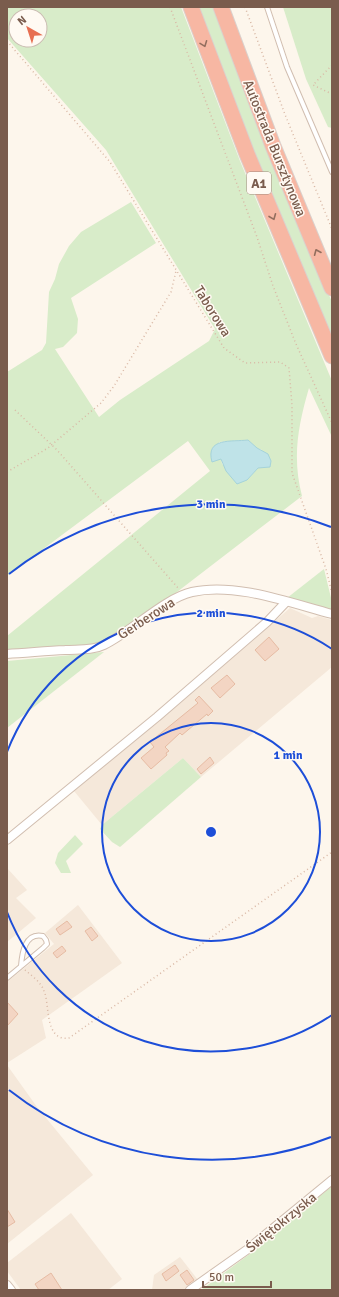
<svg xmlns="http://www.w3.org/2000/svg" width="339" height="1297" font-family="Signika,sans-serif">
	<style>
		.residential { fill: #f5e8da }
		.green { fill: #d8ecc9; fill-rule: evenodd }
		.water { fill: #bfe3e8; stroke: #a5d3da }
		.building { fill: #f3d5c3; stroke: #e6bba3 }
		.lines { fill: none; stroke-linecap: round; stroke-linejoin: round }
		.lane-casing { stroke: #d1beb0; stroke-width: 6 }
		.street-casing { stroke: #d1beb0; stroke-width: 10 }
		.highway-casing { stroke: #dad1cd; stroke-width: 17 }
		.path { stroke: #d9b8a5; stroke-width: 1.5; stroke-dasharray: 1 3; stroke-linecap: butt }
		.lane { stroke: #fff; stroke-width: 4 }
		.street { stroke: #fff; stroke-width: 8 }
		.highway { stroke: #f7b7a3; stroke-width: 15 }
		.oneway { stroke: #936e5e }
		.ring { fill: none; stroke: #1d4ed8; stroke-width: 2 }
		.labels { text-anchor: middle; stroke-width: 3; stroke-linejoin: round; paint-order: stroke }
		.shield { fill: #fffaf3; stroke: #a28b7f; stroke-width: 1 }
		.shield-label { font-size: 13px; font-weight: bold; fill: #7a5c4d }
		.street-label { font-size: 14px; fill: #7a5c4d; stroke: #fffaf3 }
		.centre { fill: #1d4ed8; stroke: #fffaf3; stroke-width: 2 }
		.ring-label { font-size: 12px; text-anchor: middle; font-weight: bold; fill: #1d4ed8; stroke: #fffaf3; stroke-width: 3; stroke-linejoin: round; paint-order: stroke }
	</style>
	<rect width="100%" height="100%" fill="#fdf6ec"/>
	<g class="residential">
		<polygon points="290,608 312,618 318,616 332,620 332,667 201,777 183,758 102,825 74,791 178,705"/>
		<polygon points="7,868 27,890 16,898 36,918 7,942"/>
		<polygon points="78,905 122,963 42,1020 46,1038 7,1063 7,982 54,944 45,933"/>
		<polygon points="7,1065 37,1107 93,1175 7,1244"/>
		<polygon points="71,1213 122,1279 108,1290 21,1290 7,1271 7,1263"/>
		<polygon points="180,1257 198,1280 184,1290 152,1290 154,1275"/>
	</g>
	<g class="green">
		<path d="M 7,7 L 181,7 L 240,161 L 332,381 L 332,437 L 309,388 C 298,426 292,457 302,496 L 151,612 L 102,642 L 87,646 L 7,650 L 7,636 L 210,471 L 188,441 L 7,576 L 7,372 L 42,350 L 46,343 L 49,292 L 55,279 L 59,264 L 69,246 L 81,232 L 131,202 L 156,243 L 71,298 L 78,319 L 77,333 L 63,347 L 55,349 L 99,417 L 120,400 L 209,341 L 215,329 L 106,150 L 7,38 ZM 16,16 L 40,16 L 40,40 L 16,40 ZM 248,440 L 256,448 L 262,450 L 258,468 L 247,480 L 222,464 L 219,442 Z"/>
		<polygon points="198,7 215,7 292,207 332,302 332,342 277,213"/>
		<polygon points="283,7 332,7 332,128 328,127 306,79"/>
		<polygon points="324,569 332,602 332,610 287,598"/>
		<polygon points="104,652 7,728 7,661"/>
		<polygon points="183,758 201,777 120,847 112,842 100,829 102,825"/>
		<polygon points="75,835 83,844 66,861 71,873 61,873 55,863 58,853"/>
		<polygon points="332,1186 332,1290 201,1290 255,1250"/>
	</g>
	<path class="water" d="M 248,440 L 257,448 L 268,454 L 271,461 L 270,467 L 258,468 L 247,480 L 237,484 L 226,471 L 221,459 L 212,462 C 205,437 232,442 248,440 Z"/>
	<g class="building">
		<polygon points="269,637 279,649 265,661 255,650"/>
		<polygon points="227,675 235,684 220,698 211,688"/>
		<polygon points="199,696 213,711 208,716 207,714 182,735 180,733 165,747 169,751 166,753 167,755 151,769 141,758 154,747 150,742 198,703 195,700"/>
		<polygon points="210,757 214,763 201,774 197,769"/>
		<polygon points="67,921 72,927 60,935 56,929"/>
		<polygon points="91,927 98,936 92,941 85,931"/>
		<polygon points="62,946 66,951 57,958 53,953"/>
		<polygon points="7,1002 18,1014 7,1026"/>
		<polygon points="7,1209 15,1222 7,1227"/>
		<polygon points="175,1265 179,1271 166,1281 162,1274"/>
		<polygon points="187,1270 194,1280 187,1285 180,1275"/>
		<polygon points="51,1273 62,1290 39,1290 35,1284"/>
	</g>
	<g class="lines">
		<g class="lane-casing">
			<g id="lane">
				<polyline points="267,7 287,67 332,172"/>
				<path d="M 7,978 L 43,948 L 47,944 L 46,940 L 43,936 C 25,932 22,953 21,966"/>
			</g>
		</g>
		<g class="street-casing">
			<g id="street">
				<path d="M 7,654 C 26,653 45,651 65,650 C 77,649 92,651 104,645 C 131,632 165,598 192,592 C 235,582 290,603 332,614"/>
				<polyline points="7,840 157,717 267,622 286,602"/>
				<polyline points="7,1285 11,1290"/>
				<polyline points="190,1290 248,1249 332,1180"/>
			</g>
		</g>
		<g class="highway-casing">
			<g id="highway">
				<polyline points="191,7 247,154 332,356"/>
				<polyline points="221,7 273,146 332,288"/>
			</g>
		</g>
		<g class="path">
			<polyline points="170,7 257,237 273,286 296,344 332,423"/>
			<polyline points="245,7 286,117 332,229"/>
			<polyline points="7,41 110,162 224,348 245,363 280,362 289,368 292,405 292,473 326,569 332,593"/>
			<polyline points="332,65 313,85 332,94"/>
			<polyline points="15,410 57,450 178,588"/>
			<polyline points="7,472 48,448 101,403 114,386 171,292 176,271"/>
			<path d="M 25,970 C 32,976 41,982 44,991 C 50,1003 44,1042 69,1038 L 332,852"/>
		</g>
		<use href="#lane" class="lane"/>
		<use href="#street" class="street"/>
		<use href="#highway" class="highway"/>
	</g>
	<defs><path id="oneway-chevron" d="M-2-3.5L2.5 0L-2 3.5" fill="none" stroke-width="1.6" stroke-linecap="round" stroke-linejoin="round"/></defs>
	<g class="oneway">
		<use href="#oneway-chevron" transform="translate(204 44) rotate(69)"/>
		<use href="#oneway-chevron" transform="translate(273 217) rotate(68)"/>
		<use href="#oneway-chevron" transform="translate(317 252) rotate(-113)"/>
	</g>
	<g class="ring">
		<circle cx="211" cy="832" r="109"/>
		<path d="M332 1015A219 219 0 0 1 7 912M7 752A219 219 0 0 1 332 649"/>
		<path d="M331 1137A328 328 0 0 1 9 1090M9 574A328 328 0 0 1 331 527"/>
	</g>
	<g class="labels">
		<rect class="shield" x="247" y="172" width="24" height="22" rx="3"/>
		<g class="shield-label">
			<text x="259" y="188">A1</text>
		</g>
		<g class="street-label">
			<text transform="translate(275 148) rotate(68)" y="5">Autostrada Bursztynowa</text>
			<text transform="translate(213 311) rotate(58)" y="5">Taborowa</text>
			<text transform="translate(146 618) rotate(-33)" y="5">Gerberowa</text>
			<text transform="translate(281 1222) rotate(-39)" y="5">Świętokrzyska</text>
		</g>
	</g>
	<circle cx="211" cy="832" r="6" class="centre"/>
	<g class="ring-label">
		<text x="211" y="508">3 min</text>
		<text x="211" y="617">2 min</text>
		<text x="288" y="759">1 min</text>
	</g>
	<rect width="339" height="1297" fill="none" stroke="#7a5c4d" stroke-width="16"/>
	<g transform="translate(28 28) rotate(321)"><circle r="19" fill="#fffaf3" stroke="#cabbb1"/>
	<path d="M0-3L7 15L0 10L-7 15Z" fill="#e76f51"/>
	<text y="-6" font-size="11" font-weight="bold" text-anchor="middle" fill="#7a5c4d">N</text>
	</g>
	<path d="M203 1281v6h68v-6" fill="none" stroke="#7a5c4d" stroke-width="2"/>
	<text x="209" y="1281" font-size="12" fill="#7a5c4d" stroke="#fffaf3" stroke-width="3" paint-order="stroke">50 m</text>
</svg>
